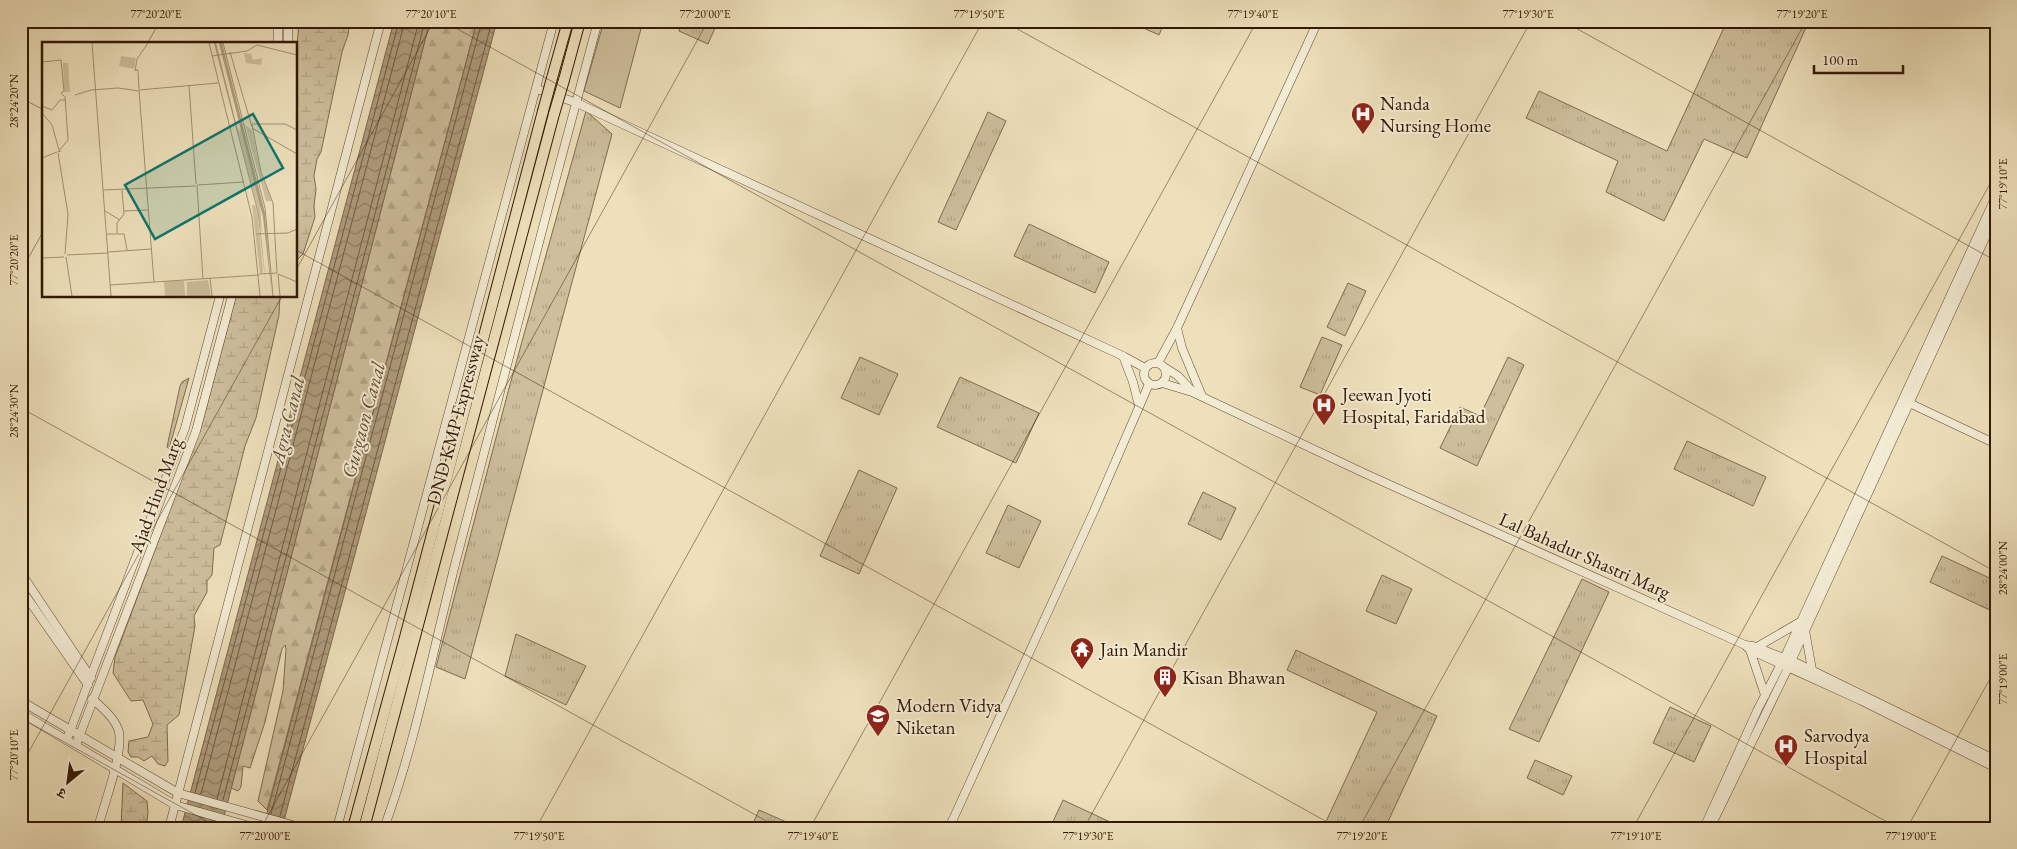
<svg xmlns="http://www.w3.org/2000/svg" width="2017" height="849" font-family="'EB Garamond','Noto Serif Devanagari',serif">
	<style>
		.green { fill: #cdbe9c; stroke: #806b50 }
		.forest { fill: url(#forest-firs); stroke: #806b50 }
		.wetland { fill: url(#wetland-marsh); stroke: #806b50 }
		.park { fill: url(#park-tufts); stroke: #806b50 }
		.water { fill: url(#water-waves); stroke: #7d674d }
		.lines { fill: none; stroke-linecap: round; stroke-linejoin: round }
		.shore { stroke: #705a40; stroke-width: 1 }
		.tertiary-casing { stroke: #624a32; stroke-width: 9 }
		.trunk-casing { stroke: #331804; stroke-width: 12 }
		.tertiary { stroke: #f3ebd3; stroke-width: 8 }
		.trunk { stroke: #ede0bb; stroke-width: 10 }
		.trunk-bridge-casing { stroke: #331804; stroke-width: 12; stroke-linecap: butt }
		.trunk-bridge { stroke: #ede0bb; stroke-width: 10 }
		.ticks { fill: none; stroke: #331804; stroke-width: 1; stroke-opacity: 0.45 }
		.labels { text-anchor: middle; stroke-width: 4; stroke-linejoin: round; paint-order: stroke }
		.poi-label { font-size: 19px; fill: #331804; stroke: #f3ebd3; text-anchor: start }
		.street-label { font-size: 19px; fill: #331804; stroke: #f3ebd3 }
		.water-label { font-size: 20px; font-style: italic; fill: #644d34; stroke: #f3ebd3 }
		.inset-road { fill: none; stroke: #a39072; stroke-width: 1 }
		.view { fill: #0f766e; fill-opacity: 0.15; stroke: #0f766e; stroke-width: 2.5 }
		.inset-edge { fill: none; stroke: #331804; stroke-width: 2.5 }
		.neatline { fill: none; stroke: #331804; stroke-width: 2 }
		.ticks-label { font-size: 12px; text-anchor: middle; fill: #331804 }
	</style>
	<defs>
		<pattern id="forest-firs" width="22" height="20" patternUnits="userSpaceOnUse" patternTransform="scale(1.25)"><rect width="22" height="20" fill="#cdbe9c"/><path d="M5 1l3.5 6h-7zM16 11l3.5 6h-7z" fill="#b0a385"/></pattern>
		<pattern id="wetland-marsh" width="20" height="14" patternUnits="userSpaceOnUse" patternTransform="scale(1.25)"><rect width="20" height="14" fill="#cdbe9c"/><path d="M1 5h8M5 5V1M11 12h8M15 12V8" fill="none" stroke="#b0a385"/></pattern>
		<pattern id="park-tufts" width="24" height="20" patternUnits="userSpaceOnUse" patternTransform="scale(1.25)"><rect width="24" height="20" fill="#cdbe9c"/><path d="M3 7l-1-3M5 7V3M7 7l1-3M15 17l-1-3M17 17v-4M19 17l1-3" fill="none" stroke="#b0a385"/></pattern>
		<pattern id="water-waves" width="16" height="10" patternUnits="userSpaceOnUse" patternTransform="scale(1.25)"><rect width="16" height="10" fill="#ae9c7d"/><path d="M0 5q4-4 8 0t8 0" fill="none" stroke="#8e7e64"/></pattern>
	</defs>
	<rect width="100%" height="100%" fill="#ede0bb"/>
	<filter id="stains"><feTurbulence type="fractalNoise" baseFrequency=".004" numOctaves="4"/><feColorMatrix values="0 0 0 0 .2 0 0 0 0 .09 0 0 0 0 .02 0 0 0 .5 -.17"/></filter>
	<radialGradient id="worn" r=".72"><stop offset=".6" stop-color="#630" stop-opacity="0"/><stop offset="1" stop-color="#630" stop-opacity=".3"/></radialGradient>
	<polygon class="green" points="604,21 643,21 620,108 584,91"/>
	<polygon class="forest" points="430,21 477,21 267,810 258,801 283,691 286,649 285,645 282,649 265,722 250,768 243,766 241,787 238,791 231,788"/>
	<g class="wetland">
		<polygon points="299,21 350,21 348,35 342,52 321,152 317,159 314,176 316,189 314,206 315,217 303,254 297,260 296,60"/>
		<polygon points="236,296 280,296 279,315 256,418 245,446 220,545 214,548 212,575 207,581 207,592 194,616 195,626 179,715 167,725 168,761 165,766 158,764 152,756 144,761 138,757 131,757 128,752 129,741 148,737 153,724 143,700 131,701 113,673 115,657 202,424"/>
		<polygon points="123,783 147,801 148,813 146,828 121,828"/>
	</g>
	<g class="park">
		<polygon points="682,21 718,21 708,44 679,31"/>
		<polygon points="1128,21 1165,21 1159,35"/>
		<polygon points="1727,21 1809,21 1747,158 1704,139 1664,221 1606,192 1618,161 1526,118 1539,91 1667,151"/>
		<polygon points="586,111 612,134 465,679 436,667 508,392"/>
		<polygon points="988,112 1006,121 956,230 938,222"/>
		<polygon points="1029,224 1109,262 1095,293 1014,256"/>
		<polygon points="1348,283 1366,291 1345,336 1327,327"/>
		<polygon points="1322,337 1342,345 1320,395 1300,387"/>
		<polygon points="860,357 898,374 879,415 841,398"/>
		<polygon points="1508,357 1524,365 1477,466 1440,448 1460,407 1480,416"/>
		<polygon points="960,377 1039,413 1016,463 937,427"/>
		<polygon points="189,378 169,449 167,447 180,386 182,382"/>
		<polygon points="1687,441 1766,477 1753,506 1674,469"/>
		<polygon points="859,470 897,488 859,574 820,556"/>
		<polygon points="1203,492 1236,508 1221,540 1188,524"/>
		<polygon points="1008,505 1041,521 1019,568 986,553"/>
		<polygon points="1942,556 1996,581 1996,613 1930,582"/>
		<polygon points="1382,575 1412,589 1396,624 1366,611"/>
		<polygon points="1582,579 1609,592 1539,742 1509,729"/>
		<polygon points="516,634 586,666 566,705 505,676"/>
		<polygon points="1296,650 1437,716 1385,828 1323,828 1377,712 1287,670"/>
		<polygon points="1670,707 1711,726 1694,762 1653,743"/>
		<polygon points="1535,760 1572,776 1563,795 1527,778"/>
		<polygon points="1063,800 1123,828 1050,828"/>
		<polygon points="759,810 791,824 789,828 751,828"/>
	</g>
	<g class="water">
		<polygon points="394,21 430,21 221,828 181,828"/>
		<polygon points="477,21 497,21 282,828 263,828"/>
	</g>
	<g class="lines">
		<g class="shore">
			<polyline points="195,793 399,21"/>
			<polyline points="201,794 405,21"/>
			<polyline points="217,799 419,21"/>
			<polyline points="223,800 425,21"/>
			<polyline points="271,814 482,21"/>
			<polyline points="280,816 492,21"/>
		</g>
		<g class="tertiary-casing">
			<g id="tertiary">
				<polyline points="278,44 278,21"/>
				<polyline points="288,44 288,21"/>
				<polyline points="537,89 577,103 1123,356 1145,368"/>
				<polyline points="1177,328 1182,348 1202,396"/>
				<polyline points="1123,356 1133,382 1139,406"/>
				<circle cx="1155" cy="374" r="11"/>
				<polyline points="1158,363 1177,328 1318,21"/>
				<polyline points="1164,367 1178,376 1194,393 1366,474 1745,645 1750,650 1860,700 1996,768"/>
				<polyline points="1162,383 1192,392"/>
				<polyline points="1905,401 1996,444"/>
				<polyline points="21,573 91,678"/>
				<polyline points="21,589 88,685"/>
				<polyline points="1805,630 1812,670"/>
				<polyline points="1745,645 1753,646 1799,664 1996,760"/>
				<polyline points="1757,647 1800,622"/>
				<polyline points="1750,650 1765,695"/>
				<path d="M 92,699 C 102,707 116,719 119,732 C 123,756 104,803 98,828"/>
				<polyline points="21,701 178,793 303,828"/>
				<polyline points="21,713 175,805 256,828"/>
				<polyline points="67,739 185,428 220,296"/>
				<polyline points="76,745 196,431 232,296"/>
				<polyline points="169,828 381,21"/>
				<polyline points="337,828 554,21"/>
				<path d="M 384,828 C 417,739 434,644 458,553 C 504,375 550,198 598,21"/>
				<polyline points="949,828 1094,511 1149,384"/>
				<polyline points="1704,828 1757,711 1787,652 1996,196"/>
				<polyline points="1710,828 1788,668 1996,214"/>
			</g>
		</g>
		<g class="trunk-casing">
			<g id="trunk">
				<polyline points="552,78 568,21"/>
				<polyline points="564,80 580,21"/>
				<polyline points="353,828 404,641 543,111"/>
				<polyline points="364,828 554,114"/>
			</g>
		</g>
		<use href="#tertiary" class="tertiary"/>
		<use href="#trunk" class="trunk"/>
		<g class="trunk-bridge-casing">
			<g id="trunk-bridge">
				<polyline points="543,111 552,78"/>
				<polyline points="554,114 564,80"/>
			</g>
		</g>
		<use href="#trunk-bridge" class="trunk-bridge"/>
	</g>
	<path class="ticks" d="M 443,21 L 1898,828M 1003,21 L 1996,572M 1563,21 L 1996,261M 147,44 L 160,21M 21,98 L 44,110M 296,250 L 1338,828M 296,270 L 434,21M 21,271 L 44,230M 21,408 L 779,828M 21,718 L 219,828M 21,766 L 282,296M 261,828 L 708,21M 536,828 L 983,21M 810,828 L 1257,21M 1084,828 L 1531,21M 1359,828 L 1806,21M 1633,828 L 1996,173M 1907,828 L 1996,668"/>
	<defs>
		<g id="hospital-pin" transform="scale(1.25)"><path d="M0 17L-7.5 6A9.5 9.5 0 1 1 7.5 6Z" fill="#8f2418" stroke="#f3ebd3"/><path d="M-5-5h3v3.5h4V-5h3V5h-3V1.5h-4V5h-3Z" fill="#fff"/></g>
		<g id="temple-pin" transform="scale(1.25)"><path d="M0 17L-7.5 6A9.5 9.5 0 1 1 7.5 6Z" fill="#8f2418" stroke="#f3ebd3"/><path d="M0-6L5-2H3V0L6.5 2.5H4V6H1.5V3h-3V6H-4V2.5H-6.5L-3 0V-2H-5Z" fill="#fff"/></g>
		<g id="building-pin" transform="scale(1.25)"><path d="M0 17L-7.5 6A9.5 9.5 0 1 1 7.5 6Z" fill="#8f2418" stroke="#f3ebd3"/><path d="M-4-6H4V6H1V3H-1V6H-4ZM-2.5-4.3h1.7v1.8h-1.7ZM.8-4.3h1.7v1.8H.8ZM-2.5-1h1.7V.8h-1.7ZM.8-1h1.7V.8H.8Z" fill="#fff"/></g>
		<g id="school-pin" transform="scale(1.25)"><path d="M0 17L-7.5 6A9.5 9.5 0 1 1 7.5 6Z" fill="#8f2418" stroke="#f3ebd3"/><path d="M0-5L7-2L0 1L-7-2ZM-4 1L0 2.5L4 1V4Q0 6-4 4Z" fill="#fff"/></g>
	</defs>
	<g fill-rule="evenodd">
		<use href="#hospital-pin" x="1363" y="114"/>
		<use href="#hospital-pin" x="1324" y="405"/>
		<use href="#temple-pin" x="1082" y="649"/>
		<use href="#building-pin" x="1165" y="677"/>
		<use href="#school-pin" x="878" y="716"/>
		<use href="#hospital-pin" x="1786" y="746"/>
	</g>
	<g class="labels">
		<g class="poi-label">
			<text x="1380" y="110">Nanda<tspan x="1380" dy="22">Nursing Home</tspan></text>
			<text x="1342" y="401">Jeewan Jyoti<tspan x="1342" dy="22">Hospital, Faridabad</tspan></text>
			<text x="1100" y="656">Jain Mandir</text>
			<text x="1182" y="684">Kisan Bhawan</text>
			<text x="896" y="712">Modern Vidya<tspan x="896" dy="22">Niketan</tspan></text>
			<text x="1804" y="742">Sarvodya<tspan x="1804" dy="22">Hospital</tspan></text>
		</g>
		<g class="street-label">
			<text transform="translate(455 420) rotate(-75)" y="7">DND KMP Expressway</text>
			<text transform="translate(155 495) rotate(-70)" y="7">Ajad Hind Marg</text>
			<text transform="translate(1585 555) rotate(24)" y="7">Lal Bahadur Shastri Marg</text>
		</g>
		<g class="water-label">
			<text transform="translate(287 420) rotate(-76)" y="7">Agra Canal</text>
			<text transform="translate(363 420) rotate(-75)" y="7">Gurgaon Canal</text>
		</g>
	</g>
	<g transform="translate(42 42)">
		<rect width="255" height="255" fill="#ede0bb"/>
		<path d="M 210,163 L 213,163 L 216,174 L 221,231 L 218,231 ZM 166,238 L 169,254 L 145,254 L 145,240 Z" fill="#cdbe9c"/>
		<path d="M 195,84 L 198,90 L 198,84 L 218,159 L 220,191 Z" fill="#cdbe9c"/>
		<path d="M 203,83 L 210,88 L 219,132 L 230,159 L 224,159 Z" fill="#cdbe9c"/>
		<path d="M 202,11 L 209,12 L 211,18 L 220,16 L 219,23 L 204,21 ZM 79,14 L 94,16 L 92,27 L 77,24 ZM 21,21 L 26,21 L 28,50 L 22,50 ZM 122,239 L 142,239 L 143,254 L 123,254 Z" fill="#cdbe9c"/>
		<path d="M 172,1 L 174,1 L 217,173 L 225,254 L 216,172 ZM 177,1 L 180,1 L 223,171 L 230,254 L 221,175 Z" fill="#ae9c7d"/>
		<path class="inset-road" d="M 50,1 L 69,254M 167,1 L 210,175 L 218,254M 181,1 L 223,166 L 229,231M 188,10 L 210,85M 170,14 L 205,9 L 215,3 L 255,13M 19,18 L 22,49 L 19,51 L 22,54M 0,20 L 19,18M 93,28 L 96,28 L 97,47M 93,29 L 95,17 L 106,1M 147,43 L 154,142M 49,48 L 76,46 L 97,49M 33,53 L 49,48M 0,64 L 10,68 L 18,58 L 23,58M 0,71 L 10,83 L 17,108M 210,82 L 219,130 L 231,161 L 235,231M 210,82 L 243,82 L 255,88M 210,86 L 255,112M 19,109 L 16,110 L 26,98 L 23,54M 16,111 L 26,172 L 23,212M 0,116 L 15,110M 155,143 L 202,140M 155,144 L 161,237M 61,148 L 154,144M 63,169 L 78,178M 82,169 L 106,168M 75,191 L 75,181 L 82,172 L 80,148M 65,192 L 82,192 L 85,208M 214,192 L 246,191 L 255,187M 66,210 L 109,207M 25,213 L 66,211M 24,215 L 30,254M 0,216 L 22,215M 217,232 L 235,231M 229,232 L 231,254M 236,232 L 238,254M 236,232 L 255,240M 168,236 L 170,254M 112,240 L 97,48 L 176,41M 68,243 L 217,233"/>
		<path class="view" d="M 211,72 L 241,126 L 113,197 L 83,143 Z"/>
		<rect width="255" height="255" class="inset-edge"/>
	</g>
	<rect width="2017" height="849" fill="none" stroke="#ede0bb" stroke-width="55"/>
	<g transform="translate(68 782) rotate(209)" stroke="#f3ebd3" stroke-width="4" paint-order="stroke">
	<path d="M0-4L9 19L0 12L-9 19Z" fill="#331804"/>
	<text y="-8" font-size="14" font-weight="bold" text-anchor="middle" fill="#331804">उ</text>
	</g>
	<path d="M1814 65v8h89v-8" fill="none" stroke="#331804" stroke-width="2.5"/>
	<text x="1822" y="65" font-size="15" fill="#331804" stroke="#f3ebd3" stroke-width="4" paint-order="stroke">100 m</text>
	<rect x="28" y="28" width="1962" height="794" class="neatline"/>
	<g class="ticks-label">
		<text x="156" y="18">77°20'20"E</text>
		<text x="431" y="18">77°20'10"E</text>
		<text x="705" y="18">77°20'00"E</text>
		<text x="979" y="18">77°19'50"E</text>
		<text x="1253" y="18">77°19'40"E</text>
		<text x="1528" y="18">77°19'30"E</text>
		<text x="1802" y="18">77°19'20"E</text>
		<text transform="translate(14 101) rotate(-90)" y="4">28°24'20"N</text>
		<text transform="translate(2003 184) rotate(-90)" y="4">77°19'10"E</text>
		<text transform="translate(14 260) rotate(-90)" y="4">77°20'20"E</text>
		<text transform="translate(14 411) rotate(-90)" y="4">28°24'30"N</text>
		<text transform="translate(2003 568) rotate(-90)" y="4">28°24'00"N</text>
		<text transform="translate(2003 679) rotate(-90)" y="4">77°19'00"E</text>
		<text transform="translate(14 755) rotate(-90)" y="4">77°20'10"E</text>
		<text x="265" y="840">77°20'00"E</text>
		<text x="539" y="840">77°19'50"E</text>
		<text x="813" y="840">77°19'40"E</text>
		<text x="1088" y="840">77°19'30"E</text>
		<text x="1362" y="840">77°19'20"E</text>
		<text x="1636" y="840">77°19'10"E</text>
		<text x="1911" y="840">77°19'00"E</text>
	</g>
	<rect width="100%" height="100%" filter="url(#stains)"/>
	<rect width="100%" height="100%" fill="url(#worn)"/>
</svg>
